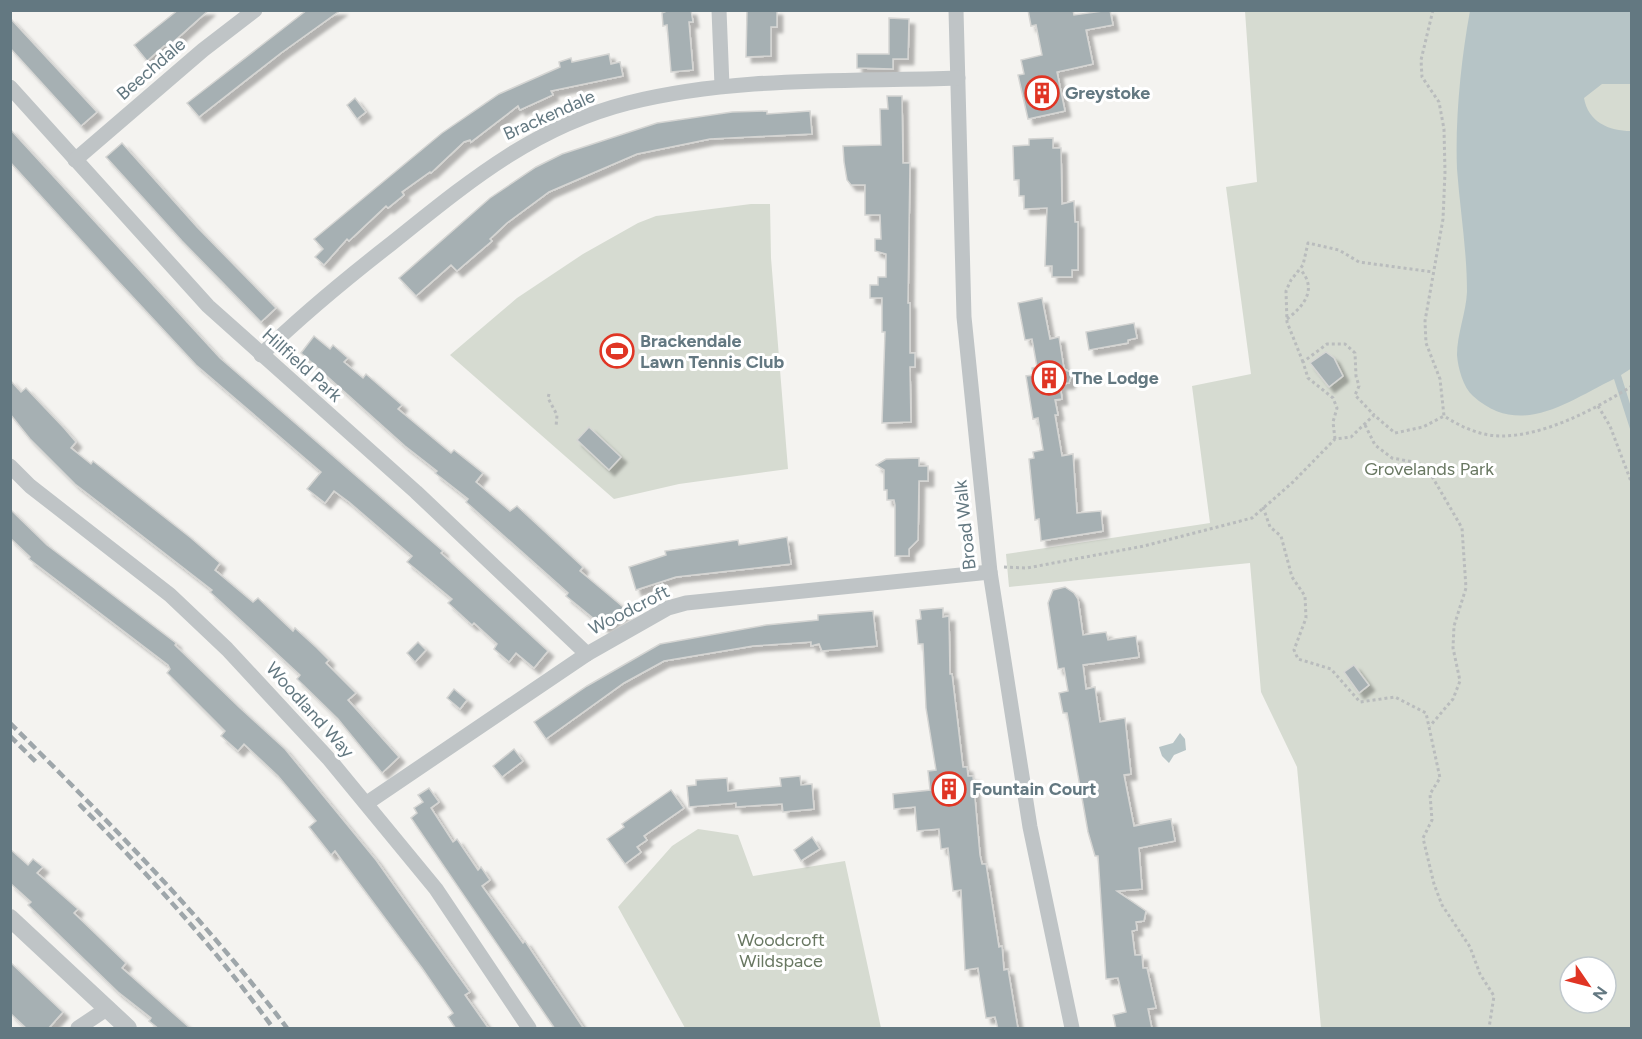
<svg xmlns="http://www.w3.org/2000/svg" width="1642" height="1039" font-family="Figtree,sans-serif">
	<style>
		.green { fill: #d6dbd1; fill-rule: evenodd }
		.water { fill: #b6c4c6 }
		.building { fill: #a6b0b3; stroke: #d5d5d3; stroke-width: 1.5; filter: url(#shadow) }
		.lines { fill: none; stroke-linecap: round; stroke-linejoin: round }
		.path { stroke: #b9bcbd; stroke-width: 3; stroke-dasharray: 3 3; stroke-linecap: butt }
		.minor { stroke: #bfc4c6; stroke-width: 15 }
		.tertiary { stroke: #bfc4c6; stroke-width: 18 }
		.rail { stroke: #9ea6aa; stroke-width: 4.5; stroke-dasharray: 9 4.5; stroke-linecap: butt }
		.labels { text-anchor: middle; stroke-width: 6; stroke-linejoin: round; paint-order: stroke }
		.street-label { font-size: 18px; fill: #637881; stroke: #fff }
		.poi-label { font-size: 18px; font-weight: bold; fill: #637881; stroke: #fff; text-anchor: start }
		.park-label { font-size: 18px; fill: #697862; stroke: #fff }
	</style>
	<defs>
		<filter id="shadow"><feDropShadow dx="5.5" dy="5.5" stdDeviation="1.5" flood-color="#0004"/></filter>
	</defs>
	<rect width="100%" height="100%" fill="#f4f3f0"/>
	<g class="green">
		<path d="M 1245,11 L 1631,11 L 1631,1028 L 1321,1028 L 1297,767 L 1261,692 L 1250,563 L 1009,587 L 1006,554 L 1210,523 L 1192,386 L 1251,374 L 1226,187 L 1257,182 ZM 1570,967 L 1606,967 L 1606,1003 L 1570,1003 Z"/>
		<polygon points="751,204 770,204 771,258 788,469 679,484 614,499 450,355 517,298 583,254 638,223 656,216"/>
		<polygon points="698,829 738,835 753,876 845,861 881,1028 685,1028 618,907 672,846"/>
	</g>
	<g class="water">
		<path d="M 1470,11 L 1631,11 L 1631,84 L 1602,84 L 1584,98 C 1588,122 1609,131 1631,131 L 1632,368 L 1621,375 L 1631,407 L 1631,432 L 1614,379 C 1568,401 1521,439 1473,396 C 1463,387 1458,368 1457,355 C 1457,334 1466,313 1467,292 C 1467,250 1460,210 1457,169 C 1455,120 1461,59 1470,11 Z"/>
		<polygon points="1180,733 1185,739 1186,750 1174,755 1169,763 1162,756 1159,747 1173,743"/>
	</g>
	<g class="building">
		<polygon points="178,10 209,10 171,44 164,46 147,61 134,45"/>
		<polygon points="307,10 341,10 281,53 199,117 187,103"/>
		<polygon points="669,10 691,10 693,22 689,22 693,70 671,72 667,25 663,26 662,13"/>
		<polygon points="747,10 777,10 777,27 771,27 771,56 746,57"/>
		<polygon points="1028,10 1073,10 1074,15 1110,10 1113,25 1086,30 1093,64 1057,72 1065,111 1028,119 1018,75 1024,74 1021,60 1042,55 1036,25 1031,26"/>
		<polygon points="10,18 97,112 81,126 10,48"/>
		<polygon points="889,18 909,19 908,59 893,59 893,69 857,68 857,54 889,54"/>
		<polygon points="609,54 611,64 620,62 623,76 551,91 553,95 520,110 518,106 471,142 470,140 464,142 431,173 430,172 402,192 404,195 388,208 386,206 349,241 347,239 324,265 315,257 323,249 314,239 442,133 499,94 560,67 559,62 571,58 572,62"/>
		<polygon points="887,96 902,96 903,163 910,163 908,303 910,303 910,353 915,353 915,367 910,367 911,422 882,423 885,332 882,332 882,298 870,298 870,285 878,285 878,277 886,277 886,254 875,251 875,239 881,239 880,215 865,215 865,185 851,185 847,180 844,162 843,146 881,145 880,109 888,109"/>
		<polygon points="355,98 366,112 357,119 347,105"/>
		<polygon points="767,111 767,114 810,111 812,134 710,139 637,154 549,192 507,223 490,239 492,241 457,271 451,265 416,296 399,278 490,198 536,167 562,154 657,123 732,112"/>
		<polygon points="10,129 220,358 443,551 441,553 548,651 534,668 516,653 509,662 494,649 497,644 474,623 472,625 448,603 452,599 407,562 412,556 349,502 334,491 325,503 307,489 321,472 196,365 117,280 10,162"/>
		<polygon points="1053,138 1053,148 1061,148 1062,204 1074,201 1075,222 1078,222 1078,270 1072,270 1072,277 1052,277 1052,266 1045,266 1047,208 1024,209 1024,196 1019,196 1019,180 1014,180 1013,146 1029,145 1029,139"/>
		<polygon points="122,143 197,227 276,308 261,322 182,241 106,157"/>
		<polygon points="1042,298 1050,339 1059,337 1064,369 1072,373 1069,383 1060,384 1062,399 1055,400 1058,415 1055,415 1062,456 1073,454 1077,513 1101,511 1103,531 1041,541 1039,519 1035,520 1029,459 1034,458 1033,452 1043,450 1038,418 1033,419 1026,376 1033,375 1032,368 1037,367 1032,339 1025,340 1018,303"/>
		<polygon points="1134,323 1137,338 1128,340 1128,343 1089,350 1086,332"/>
		<polygon points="314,336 330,349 333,345 348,358 344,362 363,378 366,374 402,405 398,409 451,453 454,450 483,473 476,482 510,511 517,506 583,567 580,571 628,611 604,627 566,596 568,593 466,502 468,499 435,473 437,471 405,446 301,353"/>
		<polygon points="1326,352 1334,358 1343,376 1329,387 1310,363"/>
		<polygon points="10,380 21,392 26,388 64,428 76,442 71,448 91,464 93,461 191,538 220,563 215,570 253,602 258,598 293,631 295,628 317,648 329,660 326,663 356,693 348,700 399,757 382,773 338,719 297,679 300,675 210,592 212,590 75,484 30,439 10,414"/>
		<polygon points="589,427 621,457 609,470 577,440"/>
		<polygon points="919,458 919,466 928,466 928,481 919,481 918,540 909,549 909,556 895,556 895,505 894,500 887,500 887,490 884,490 884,470 876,465 886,459"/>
		<polygon points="10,509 47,545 176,643 175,645 240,708 285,749 376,860 470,992 465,995 489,1029 456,1029 448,1017 453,1013 422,968 335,851 331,855 309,827 316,821 278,776 244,744 238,751 221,736 225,731 167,673 170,669 168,665 29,559 30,557 10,538"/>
		<polygon points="787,537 791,564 676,577 636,590 629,567 666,555 665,551 738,540 739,545"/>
		<polygon points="1065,587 1074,593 1078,599 1083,635 1106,632 1108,640 1136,636 1139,657 1083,665 1086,689 1095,687 1100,722 1125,718 1131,774 1124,775 1134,826 1171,819 1175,841 1139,848 1142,889 1117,891 1146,911 1144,921 1136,922 1137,930 1132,931 1135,955 1142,955 1143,968 1147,968 1156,1008 1148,1009 1152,1029 1116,1029 1113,1015 1126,1012 1118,978 1106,979 1098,856 1095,856 1088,832 1067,713 1063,713 1059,693 1068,691 1064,668 1058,669 1048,603 1053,590"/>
		<polygon points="943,608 943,617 949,616 950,674 952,674 963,767 967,767 968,776 973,776 980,855 982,864 986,864 999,947 1002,946 1004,970 1008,969 1018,1029 998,1029 995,1017 986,1018 978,968 965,970 961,890 953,891 948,848 941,849 939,829 917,831 915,807 894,809 893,794 930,790 928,771 936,770 926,708 923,644 918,644 916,620 921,619 920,610"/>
		<polygon points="873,611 877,646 822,651 819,644 811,646 811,642 753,646 664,661 624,683 546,739 534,722 587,686 660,644 766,625 818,620 818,615"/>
		<polygon points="418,642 426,650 415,662 407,653"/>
		<polygon points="1354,665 1369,685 1359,693 1344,672"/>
		<polygon points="454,689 467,700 460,709 447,698"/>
		<polygon points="514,749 523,761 502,777 493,766"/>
		<polygon points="800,776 801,785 812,784 814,809 783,812 782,804 736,807 736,803 689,807 687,786 696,785 696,780 727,778 728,791 781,786 780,778"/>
		<polygon points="429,788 439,802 431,808 453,842 457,839 478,870 481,867 490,880 482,886 523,943 525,941 584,1029 555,1029 411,818 417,813 414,808 423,802 418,795"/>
		<polygon points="671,790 684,808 644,836 647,840 637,847 641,852 625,864 607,839 624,827 622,824"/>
		<polygon points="812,837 820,849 801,861 794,850"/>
		<polygon points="10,849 28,865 33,859 43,867 37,873 78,909 74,913 126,963 122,968 191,1029 159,1029 149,1021 151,1018 118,992 28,905 31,902 10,883"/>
		<polygon points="10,962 63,1012 48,1029 27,1029 10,1013"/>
	</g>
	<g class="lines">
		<g class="path">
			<path d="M 1433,10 L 1421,60 L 1422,77 L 1439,102 L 1444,129 L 1445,172 L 1443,219 L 1425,321 L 1426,343 L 1440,379 L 1444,416 C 1461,427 1481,436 1501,436 C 1545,436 1595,409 1632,386"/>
			<path d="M 1287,319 C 1304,306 1318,289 1300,269"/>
			<polyline points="1303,362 1287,322 1286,291 1291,280 1303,265 1308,243 1339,250 1359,262 1433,272"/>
			<polyline points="549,394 548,398 557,415 556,427"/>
			<polyline points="1598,406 1610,426 1632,484"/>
			<polyline points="1365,425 1375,445 1392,458 1419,463 1430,473 1462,528 1466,588 1454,626 1453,648 1460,681 1453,699 1430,726"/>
			<polyline points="1335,439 1333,422 1337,408 1333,398 1308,378 1303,362 1327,344 1345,344 1355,353 1356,376 1359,386 1355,395 1374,415"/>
			<polyline points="1263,507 1270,527 1281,536 1292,577 1305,596 1306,618 1294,650 1298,659 1331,669 1360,702 1395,697 1426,713 1440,778 1430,794 1432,820 1423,838 1434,884 1442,905 1470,947 1480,974 1494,996 1489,1028"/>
			<polyline points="1004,567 1027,568 1144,546 1252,518 1293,482 1335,439 1351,437 1374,415 1395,433 1423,427 1444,416"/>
		</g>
		<g class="minor">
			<polyline points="719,10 722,86"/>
			<polyline points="956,10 964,317 990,572 1030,827 1072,1028"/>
			<polyline points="10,87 208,306 416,492 587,654"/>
			<polyline points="75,160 203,50 255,10"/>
			<path d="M 261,355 C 302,315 347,278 392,243 C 467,183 533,127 628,103 C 736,76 848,82 958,78"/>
			<polyline points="10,466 30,486 170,595 227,649 329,759 436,889 529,1028"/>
			<polyline points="367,803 587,654 668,608 686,603 990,572"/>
			<polyline points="78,1028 108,1008"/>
		</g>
		<polyline class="tertiary" points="10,918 128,1028"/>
		<g class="rail">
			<path d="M 10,723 C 108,821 204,918 287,1028"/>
			<polyline points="10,736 36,762"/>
			<path d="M 79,804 C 148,874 215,948 273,1028"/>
		</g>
	</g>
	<defs>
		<g id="building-ring" transform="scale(1.725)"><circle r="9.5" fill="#fff" stroke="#e03524" stroke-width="1.5"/><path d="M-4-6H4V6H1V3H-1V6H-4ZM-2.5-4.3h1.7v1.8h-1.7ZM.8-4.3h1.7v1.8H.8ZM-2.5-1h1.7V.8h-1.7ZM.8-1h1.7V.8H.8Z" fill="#e03524"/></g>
		<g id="stadium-ring" transform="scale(1.725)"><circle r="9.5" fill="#fff" stroke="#e03524" stroke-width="1.5"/><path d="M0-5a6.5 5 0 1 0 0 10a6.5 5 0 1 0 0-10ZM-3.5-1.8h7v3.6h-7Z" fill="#e03524"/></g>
	</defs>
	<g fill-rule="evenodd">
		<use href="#building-ring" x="1042" y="93"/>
		<use href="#stadium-ring" x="617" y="351"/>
		<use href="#building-ring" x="1049" y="378"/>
		<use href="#building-ring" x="949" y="789"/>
	</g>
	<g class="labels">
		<g class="street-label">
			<text transform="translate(151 69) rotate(-41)" y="6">Beechdale</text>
			<text transform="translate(549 115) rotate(-24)" y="6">Brackendale</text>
			<text transform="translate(302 365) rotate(42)" y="6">Hillfield Park</text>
			<text transform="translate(965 525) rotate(-96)" y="6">Broad Walk</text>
			<text transform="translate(629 610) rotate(-27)" y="6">Woodcroft</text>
			<text transform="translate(310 710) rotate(48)" y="6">Woodland Way</text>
		</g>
		<g class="poi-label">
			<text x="1065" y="99">Greystoke</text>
			<text x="640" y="347">Brackendale<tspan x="640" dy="21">Lawn Tennis Club</tspan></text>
			<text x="1072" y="384">The Lodge</text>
			<text x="972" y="795">Fountain Court</text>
		</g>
		<g class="park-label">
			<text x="1429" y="475">Grovelands Park</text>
			<text x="781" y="946">Woodcroft<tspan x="781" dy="21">Wildspace</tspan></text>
		</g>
	</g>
	<rect width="1642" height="1039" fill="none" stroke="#637881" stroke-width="24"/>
	<g transform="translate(1588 985) rotate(125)"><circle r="28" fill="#ffffff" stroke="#c1c9cd" stroke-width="1.5"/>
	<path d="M0-4.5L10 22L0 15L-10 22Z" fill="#e03524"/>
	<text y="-9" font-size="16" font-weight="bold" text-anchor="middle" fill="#637881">N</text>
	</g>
</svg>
